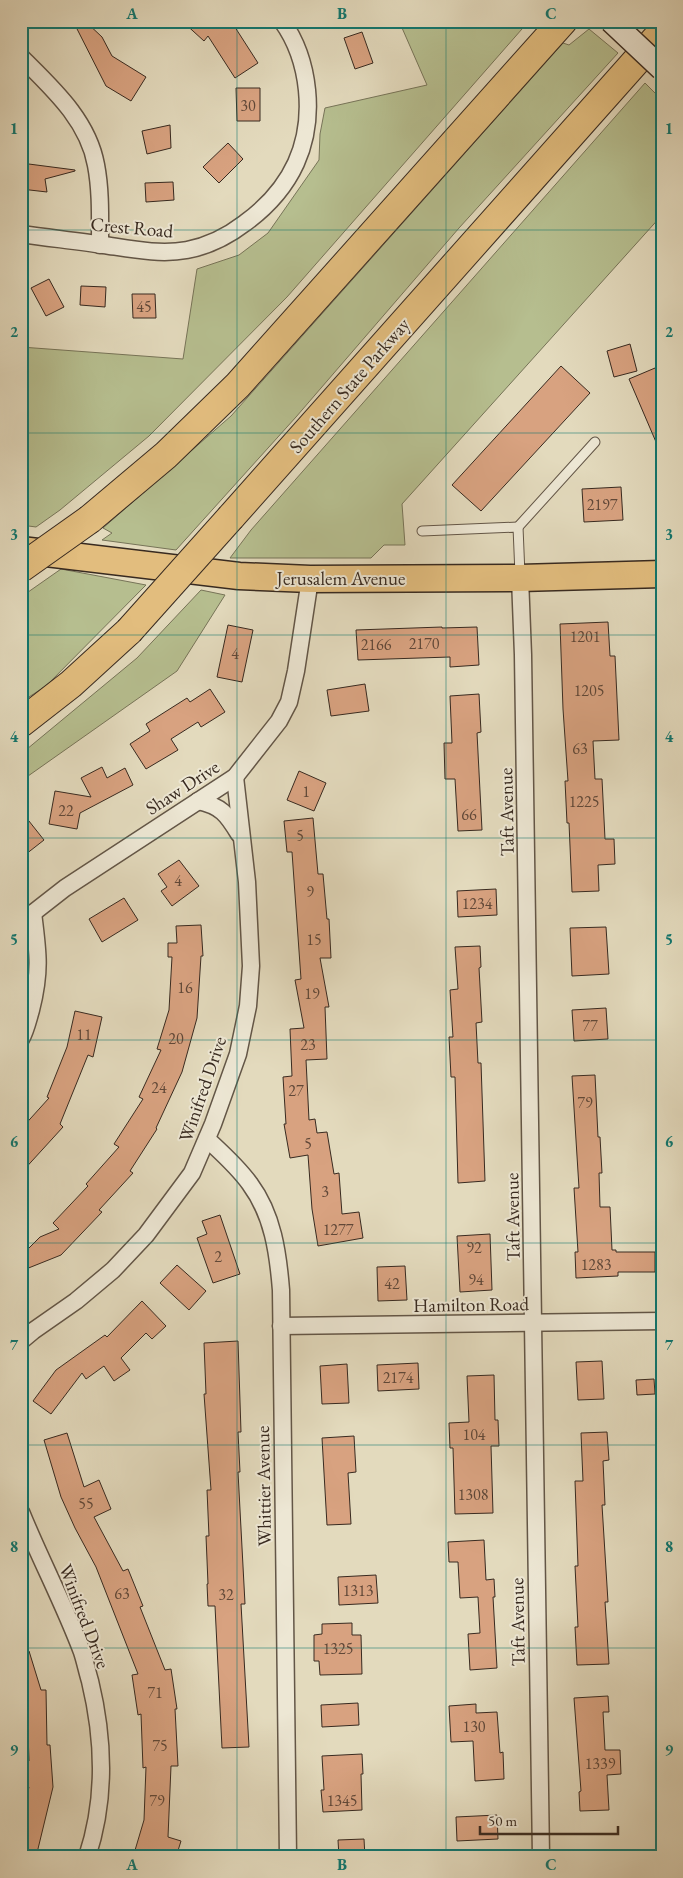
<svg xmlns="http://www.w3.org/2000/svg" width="683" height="1878" font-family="'EB Garamond',serif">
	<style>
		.green { fill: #b6be8f; stroke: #777458 }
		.building { fill: #d8a280; stroke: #382a20 }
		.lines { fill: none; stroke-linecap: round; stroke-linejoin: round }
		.lane-casing { stroke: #635647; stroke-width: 11 }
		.street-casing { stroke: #635647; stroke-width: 19 }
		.primary-casing { stroke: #382a20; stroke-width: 29 }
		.highway-casing { stroke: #382a20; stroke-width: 30 }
		.lane { stroke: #ede7d4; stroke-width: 9 }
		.street { stroke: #ede7d4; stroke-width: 16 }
		.primary { stroke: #e2bd7e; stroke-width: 26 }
		.highway { stroke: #e2bd7e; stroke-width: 28 }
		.secondary-bridge-casing { stroke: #382a20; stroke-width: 25; stroke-linecap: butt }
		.highway-bridge-casing { stroke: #382a20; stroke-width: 30; stroke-linecap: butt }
		.secondary-bridge { stroke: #ede7d4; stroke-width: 22 }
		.highway-bridge { stroke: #e2bd7e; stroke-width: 28 }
		.grid { fill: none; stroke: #0f766e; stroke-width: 1; stroke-opacity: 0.55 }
		.labels { text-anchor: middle; stroke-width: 4; stroke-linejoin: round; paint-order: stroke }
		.number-label { font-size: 16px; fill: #604838 }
		.street-label { font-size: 19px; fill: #382a20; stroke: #ede7d4 }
		.neatline { fill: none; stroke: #0f766e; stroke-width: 2 }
		.grid-label { font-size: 16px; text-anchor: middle; font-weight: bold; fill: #0f766e }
	</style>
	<rect width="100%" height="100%" fill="#e3dabd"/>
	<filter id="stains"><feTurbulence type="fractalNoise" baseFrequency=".004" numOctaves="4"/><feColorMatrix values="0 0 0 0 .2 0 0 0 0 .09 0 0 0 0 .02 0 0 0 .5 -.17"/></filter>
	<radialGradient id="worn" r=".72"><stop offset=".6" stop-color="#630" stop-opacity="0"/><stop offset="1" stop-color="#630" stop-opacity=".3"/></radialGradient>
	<g class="green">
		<polygon points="399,21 529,21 287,297 149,436 60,510 36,527 21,525 21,347 183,359 197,269 239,255 268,233 319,160 320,134 325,108 427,85"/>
		<polygon points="589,29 618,53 459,228 296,417 176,550 102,540 112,533 103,528 231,416 563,43 569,45"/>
		<polygon points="645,83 662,100 662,215 402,504 405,545 384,545 371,558 230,558 251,530"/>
		<polygon points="61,569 146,585 46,686 21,702 21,597"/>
		<polygon points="201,590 225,595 177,671 21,781 21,754 137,658"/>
	</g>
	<g class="building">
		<polygon points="73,21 85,21 102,37 112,56 146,77 131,101 106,86"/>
		<polygon points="182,21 231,21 258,63 235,78 208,36 204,41"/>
		<polygon points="362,32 373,63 355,69 344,38"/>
		<polygon points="236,88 260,88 260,121 237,121"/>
		<polygon points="170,125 171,148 147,154 142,131"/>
		<polygon points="228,143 243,159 219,183 203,167"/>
		<polygon points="21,163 75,170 75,171 45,179 47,192 21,189"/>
		<polygon points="173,182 174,200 146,202 145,183"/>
		<polygon points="49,279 64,307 46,316 31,288"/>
		<polygon points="81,286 106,287 105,307 80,305"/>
		<polygon points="132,294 155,294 156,318 133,318"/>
		<polygon points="630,344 637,371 614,377 607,351"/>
		<polygon points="561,366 590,393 481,511 452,485"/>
		<polygon points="655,368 662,384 662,456 629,379"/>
		<polygon points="621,487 623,520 584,522 582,489"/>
		<polygon points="608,622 610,656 615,656 619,740 593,741 595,779 602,779 605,839 614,839 615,864 598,865 599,891 572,892 569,823 567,823 565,781 568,781 563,709 560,624"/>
		<polygon points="228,625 253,630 242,682 217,677"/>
		<polygon points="442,627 442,628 477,627 479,665 450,667 450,657 358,660 356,630"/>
		<polygon points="365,684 369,711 331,716 327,690"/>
		<polygon points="210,689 225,712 201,727 198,722 171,739 178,750 146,769 130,744 150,731 146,724 187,698 190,702"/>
		<polygon points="479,694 481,732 477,733 482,830 458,831 455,779 445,779 444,743 452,743 450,696"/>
		<polygon points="102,767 107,778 125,768 133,785 80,813 77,829 49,824 55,791 91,797 81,778"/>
		<polygon points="299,771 326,783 314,811 287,800"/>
		<polygon points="21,811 44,840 21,858"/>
		<polygon points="313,818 318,874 323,874 327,919 329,919 331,958 320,958 329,1007 325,1007 327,1059 306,1060 309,1120 315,1119 317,1133 327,1132 334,1174 339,1173 342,1214 359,1212 363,1238 318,1246 312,1209 308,1155 290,1158 284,1124 286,1124 283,1077 292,1076 290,1029 304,1028 295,980 301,979 292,852 287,852 284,821"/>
		<polygon points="179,860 199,886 172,906 161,891 167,887 158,874"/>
		<polygon points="496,889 497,915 458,917 457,891"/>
		<polygon points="124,898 138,920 102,942 89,919"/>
		<polygon points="201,925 203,956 201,956 197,1018 182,1072 156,1128 157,1129 130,1171 133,1173 99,1210 102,1212 61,1255 21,1271 21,1256 40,1237 59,1229 53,1223 88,1186 86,1184 119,1147 114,1144 143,1099 139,1097 161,1050 157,1049 169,1010 172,957 168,957 168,943 177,943 176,926"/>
		<polygon points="606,927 609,974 572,976 570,928"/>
		<polygon points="480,946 481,967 479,968 482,1022 476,1023 478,1063 481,1063 485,1181 458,1183 455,1077 451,1077 449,1037 453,1037 450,990 458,989 455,947"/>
		<polygon points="606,1008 608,1039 574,1041 572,1010"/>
		<polygon points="75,1011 102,1017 93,1057 88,1055 60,1124 63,1127 21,1173 21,1129 49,1098 47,1097 67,1047"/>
		<polygon points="595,1075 598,1137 600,1137 602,1173 599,1173 600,1207 610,1207 612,1250 616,1250 616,1252 655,1252 655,1272 618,1272 618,1276 576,1278 575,1252 578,1252 574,1188 579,1188 572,1076"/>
		<polygon points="220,1215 240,1274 213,1283 197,1238 207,1234 202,1221"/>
		<polygon points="490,1234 492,1290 460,1292 457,1236"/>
		<polygon points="177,1265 206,1291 189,1310 160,1283"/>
		<polygon points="405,1266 407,1300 378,1301 377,1267"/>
		<polygon points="142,1301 166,1326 152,1339 146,1333 121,1358 130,1370 114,1381 104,1366 86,1379 82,1373 51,1414 33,1401 56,1370 105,1335 107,1337"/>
		<polygon points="238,1341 241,1432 238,1432 240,1472 238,1472 245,1604 241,1604 249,1747 222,1748 215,1606 208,1606 207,1584 208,1584 206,1536 209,1536 207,1490 211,1490 204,1394 206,1394 204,1343"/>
		<polygon points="602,1361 604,1399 578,1400 576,1362"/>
		<polygon points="418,1363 419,1389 378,1391 377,1365"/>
		<polygon points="347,1364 349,1403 322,1404 320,1366"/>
		<polygon points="494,1375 495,1420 498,1420 499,1446 491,1446 493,1513 455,1514 453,1448 450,1448 449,1423 469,1422 467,1376"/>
		<polygon points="654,1379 655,1394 637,1395 636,1380"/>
		<polygon points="607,1432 609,1460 603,1461 605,1505 602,1505 608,1602 605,1602 609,1664 577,1665 575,1627 578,1627 575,1566 578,1566 575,1481 583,1481 581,1433"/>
		<polygon points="67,1433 84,1487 99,1480 111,1509 94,1517 123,1571 128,1569 143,1606 140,1607 165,1670 171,1669 177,1709 175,1709 178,1766 171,1766 168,1837 181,1841 176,1857 161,1853 160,1857 133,1857 144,1820 146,1767 143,1768 141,1714 138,1715 132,1675 138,1674 96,1567 75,1528 61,1497 44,1440"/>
		<polygon points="354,1436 356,1472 348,1473 351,1524 327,1525 322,1438"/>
		<polygon points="484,1540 486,1580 494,1579 495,1597 493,1597 497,1668 470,1670 468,1634 480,1633 478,1597 460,1598 458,1562 449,1562 448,1542"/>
		<polygon points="376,1575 378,1603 339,1605 338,1577"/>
		<polygon points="352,1623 352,1635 361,1635 362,1674 320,1675 319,1661 314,1661 314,1635 322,1634 322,1624"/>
		<polygon points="25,1651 29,1651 41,1690 46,1690 47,1745 50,1745 53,1787 36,1857 21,1857 21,1818 29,1787 21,1787 21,1762 29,1761"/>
		<polygon points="608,1696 609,1712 603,1712 605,1750 620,1750 621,1774 607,1775 609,1810 580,1811 579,1792 581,1791 574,1698"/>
		<polygon points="358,1703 359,1725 322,1727 321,1705"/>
		<polygon points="476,1704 476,1713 497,1712 500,1753 503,1752 504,1779 475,1781 473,1741 451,1742 449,1706"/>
		<polygon points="362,1754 363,1774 361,1774 362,1810 323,1812 321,1790 324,1790 322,1756"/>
		<polygon points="497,1815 498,1839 457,1841 456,1817"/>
		<polygon points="364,1839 365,1857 339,1857 338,1840"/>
	</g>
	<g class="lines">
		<g class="lane-casing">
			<g id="lane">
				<polyline points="518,527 595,442"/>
				<polyline points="422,531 518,527 520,575"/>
			</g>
		</g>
		<g class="street-casing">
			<g id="street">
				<path d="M 21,57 C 52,88 88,120 96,165 C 101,191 100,218 100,245"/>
				<path d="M 21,234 C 49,238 77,241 104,245 C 131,249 160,255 187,250 C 208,246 228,236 245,223 C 267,207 285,187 296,163 C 316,119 310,60 282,21"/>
				<polyline points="520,578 523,655 541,1857"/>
				<path d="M 198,801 C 221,806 227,814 239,834"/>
				<polyline points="21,920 33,913 65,888 235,777 279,721 289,702 296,671 310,579"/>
				<path d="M 21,1039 C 26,1030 28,1020 31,1010 C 41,971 38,952 33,913"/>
				<path d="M 207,1139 C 222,1153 238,1167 250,1184 C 273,1215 278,1253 281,1290 L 288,1857"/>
				<polyline points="281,1326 662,1321"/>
				<polyline points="21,1341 33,1331 76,1301 113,1270 146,1235 192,1173 213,1124 238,1054 248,1006 251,966 247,882 235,777"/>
				<path d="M 21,1512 C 40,1559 64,1604 82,1652 C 85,1661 87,1671 90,1681 C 104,1739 106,1800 87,1857"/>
			</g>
		</g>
		<g class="primary-casing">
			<polyline id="primary" points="21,550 239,576 310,579 520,578 662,574"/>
		</g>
		<g class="highway-casing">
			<g id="highway">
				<polyline points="231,517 662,32"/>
				<polyline points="90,519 166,455 238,385 563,21"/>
				<polyline points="21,723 71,684 129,631"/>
			</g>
		</g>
		<use href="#lane" class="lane"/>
		<use href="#street" class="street"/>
		<use href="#primary" class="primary"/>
		<use href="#highway" class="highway"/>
		<g class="secondary-bridge-casing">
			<polyline id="secondary-bridge" points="611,21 662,69"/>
		</g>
		<g class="highway-bridge-casing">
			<g id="highway-bridge">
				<polyline points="21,568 90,519"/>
				<polyline points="129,631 231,517"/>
			</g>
		</g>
		<use href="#secondary-bridge" class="secondary-bridge"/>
		<use href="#highway-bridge" class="highway-bridge"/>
	</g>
	<path class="grid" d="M 237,21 L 237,1857M 446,21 L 446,1857M 21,230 L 662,230M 21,433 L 662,433M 21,635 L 662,635M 21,838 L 662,838M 21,1040 L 662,1040M 21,1243 L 662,1243M 21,1445 L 662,1445M 21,1648 L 662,1648"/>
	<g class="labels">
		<g class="number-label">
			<text x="248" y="111">30</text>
			<text x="144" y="312">45</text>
			<text x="602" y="510">2197</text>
			<text x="585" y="642">1201</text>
			<text x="424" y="649">2170</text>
			<text x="376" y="650">2166</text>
			<text x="235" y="659">4</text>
			<text x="589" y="696">1205</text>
			<text x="580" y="754">63</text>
			<text x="306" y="797">1</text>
			<text x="584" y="807">1225</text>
			<text x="66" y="816">22</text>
			<text x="469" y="820">66</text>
			<text x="300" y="841">5</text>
			<text x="178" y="886">4</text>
			<text x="310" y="897">9</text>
			<text x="477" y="909">1234</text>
			<text x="314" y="945">15</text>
			<text x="185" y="993">16</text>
			<text x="312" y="999">19</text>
			<text x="590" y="1031">77</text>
			<text x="84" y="1040">11</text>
			<text x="176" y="1044">20</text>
			<text x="308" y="1050">23</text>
			<text x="159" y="1093">24</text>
			<text x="296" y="1096">27</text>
			<text x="585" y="1108">79</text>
			<text x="308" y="1149">5</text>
			<text x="325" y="1197">3</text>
			<text x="338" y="1235">1277</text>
			<text x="474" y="1253">92</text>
			<text x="218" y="1262">2</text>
			<text x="596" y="1270">1283</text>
			<text x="476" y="1285">94</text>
			<text x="392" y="1289">42</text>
			<text x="398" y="1383">2174</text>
			<text x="474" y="1440">104</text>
			<text x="473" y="1500">1308</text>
			<text x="86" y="1509">55</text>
			<text x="358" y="1596">1313</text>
			<text x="122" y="1599">63</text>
			<text x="226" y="1600">32</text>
			<text x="338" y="1654">1325</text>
			<text x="155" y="1698">71</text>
			<text x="474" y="1732">130</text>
			<text x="160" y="1751">75</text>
			<text x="600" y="1769">1339</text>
			<text x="157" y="1806">79</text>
			<text x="342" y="1806">1345</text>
		</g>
		<g class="street-label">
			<text transform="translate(132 227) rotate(5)" y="7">Crest Road</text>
			<text transform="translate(349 385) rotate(-49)" y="7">Southern State Parkway</text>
			<text x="341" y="585">Jerusalem Avenue</text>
			<text transform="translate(182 787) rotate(-33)" y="7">Shaw Drive</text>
			<text transform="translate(506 812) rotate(-91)" y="7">Taft Avenue</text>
			<text transform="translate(202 1089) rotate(-71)" y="7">Winifred Drive</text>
			<text transform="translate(512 1217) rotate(-91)" y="7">Taft Avenue</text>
			<text transform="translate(471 1304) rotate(-1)" y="7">Hamilton Road</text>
			<text transform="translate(263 1486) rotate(-91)" y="7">Whittier Avenue</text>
			<text transform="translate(85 1616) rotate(69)" y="7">Winifred Drive</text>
			<text transform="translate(517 1622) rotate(-91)" y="7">Taft Avenue</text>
		</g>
	</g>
	<rect width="683" height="1878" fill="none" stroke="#e3dabd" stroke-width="55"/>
	<path d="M480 1826v8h138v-8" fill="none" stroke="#382a20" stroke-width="2.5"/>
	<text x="488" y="1826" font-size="15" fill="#382a20" stroke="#ede7d4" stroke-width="4" paint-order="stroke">50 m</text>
	<rect x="28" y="28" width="628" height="1822" class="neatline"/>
	<g class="grid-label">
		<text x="132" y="19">A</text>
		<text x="342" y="19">B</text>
		<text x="551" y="19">C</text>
		<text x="14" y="134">1</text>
		<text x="669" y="134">1</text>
		<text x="14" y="337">2</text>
		<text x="669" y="337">2</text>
		<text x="14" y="540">3</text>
		<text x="669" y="540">3</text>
		<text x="14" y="742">4</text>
		<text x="669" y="742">4</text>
		<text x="14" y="945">5</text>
		<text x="669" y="945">5</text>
		<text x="14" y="1147">6</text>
		<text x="669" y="1147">6</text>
		<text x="14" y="1350">7</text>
		<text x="669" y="1350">7</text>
		<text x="14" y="1552">8</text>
		<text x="669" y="1552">8</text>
		<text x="14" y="1755">9</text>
		<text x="669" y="1755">9</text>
		<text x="132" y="1870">A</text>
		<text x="342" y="1870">B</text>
		<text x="551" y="1870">C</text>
	</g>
	<rect width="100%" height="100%" filter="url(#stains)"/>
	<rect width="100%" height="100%" fill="url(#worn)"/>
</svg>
